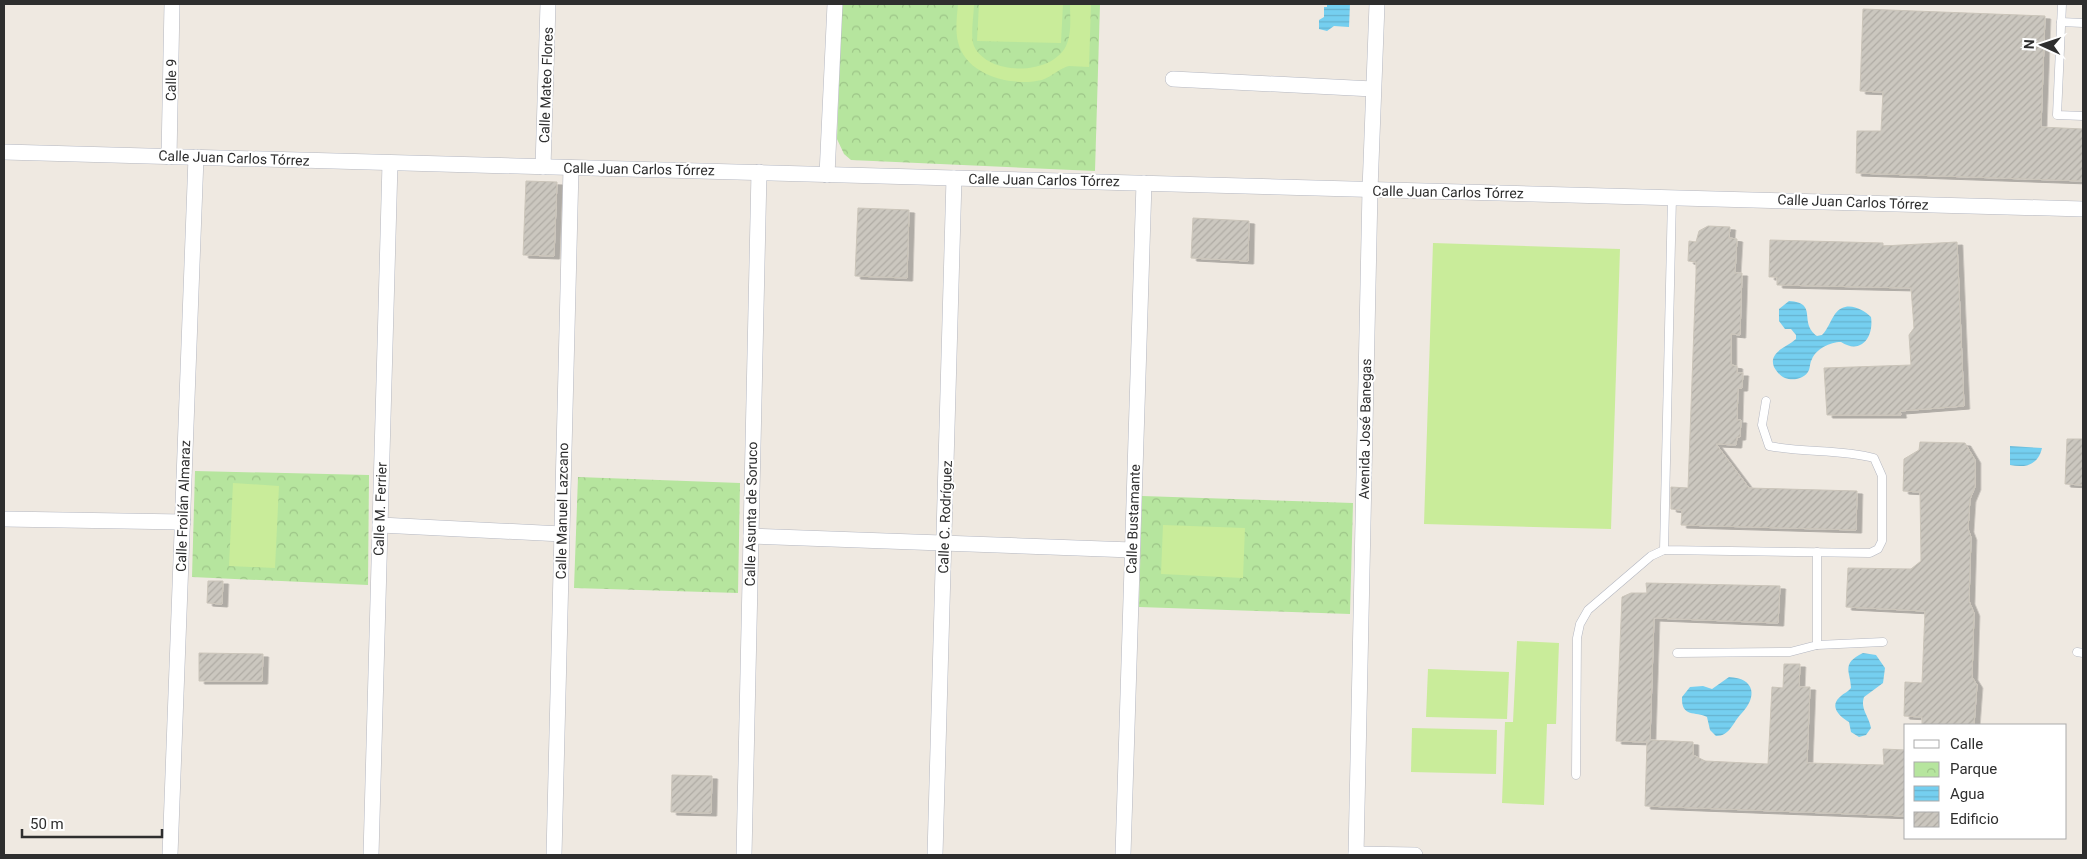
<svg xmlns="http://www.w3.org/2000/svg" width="2087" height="859" font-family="Roboto,sans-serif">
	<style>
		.park { fill: url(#park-crowns) }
		.pitch { fill: #c9ec9a }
		.water { fill: url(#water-rules) }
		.building { fill: url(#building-hatch); stroke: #cbc5ba; filter: url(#shadow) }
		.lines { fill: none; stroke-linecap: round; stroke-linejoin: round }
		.lane-casing { stroke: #b4b7c1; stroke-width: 9 }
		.street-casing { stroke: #b4b7c1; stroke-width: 16 }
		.lane { stroke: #fff; stroke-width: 8 }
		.street { stroke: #fff; stroke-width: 15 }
		.labels { text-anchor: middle; stroke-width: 4; stroke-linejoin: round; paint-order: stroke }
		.street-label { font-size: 14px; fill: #2e2e2e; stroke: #fff }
	</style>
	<defs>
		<pattern id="park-crowns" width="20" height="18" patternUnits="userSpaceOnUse" patternTransform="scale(1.25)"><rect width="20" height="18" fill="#b6e59e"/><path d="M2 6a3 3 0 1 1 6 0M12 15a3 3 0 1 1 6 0" fill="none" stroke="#9dc588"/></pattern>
		<pattern id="water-rules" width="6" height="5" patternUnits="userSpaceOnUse" patternTransform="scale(1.25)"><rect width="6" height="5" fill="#75cff0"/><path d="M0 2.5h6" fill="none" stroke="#66b2ce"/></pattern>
		<pattern id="building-hatch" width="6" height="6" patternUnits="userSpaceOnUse" patternTransform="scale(1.25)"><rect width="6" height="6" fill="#cbc7bf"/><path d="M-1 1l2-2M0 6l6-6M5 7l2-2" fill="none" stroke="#afaba4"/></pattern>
		<filter id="shadow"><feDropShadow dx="5.5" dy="3" stdDeviation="0" flood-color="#0004"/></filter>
	</defs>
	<rect width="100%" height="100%" fill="#efe9e1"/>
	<g class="park">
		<polygon points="842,4 1100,4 1095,171 851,160 844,154 837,139"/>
		<polygon points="195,471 369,475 368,585 192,577"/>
		<polygon points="578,477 740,483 738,593 574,588"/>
		<polygon points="1142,496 1353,503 1350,614 1139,607"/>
	</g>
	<g class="pitch">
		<path d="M 958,4 L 974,4 C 974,13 970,38 974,46 C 988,76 1051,76 1066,46 C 1072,33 1070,17 1070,4 L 1091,4 L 1089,67 C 1083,67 1075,66 1069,66 C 1062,67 1051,77 1042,80 C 1013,87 966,76 958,42 C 955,30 957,16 958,4 Z"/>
		<polygon points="979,4 1063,4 1061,43 977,41"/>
		<polygon points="1433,243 1620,249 1611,529 1424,524"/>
		<polygon points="233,483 279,486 275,568 229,566"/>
		<polygon points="1163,525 1245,528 1243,578 1161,574"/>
		<polygon points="1517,641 1559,643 1556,724 1547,724 1544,805 1502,803 1505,722 1513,722"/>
		<polygon points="1428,669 1509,672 1507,719 1426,717"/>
		<polygon points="1412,728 1497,730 1496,774 1411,772"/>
	</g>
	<g class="water">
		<polygon points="1327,4 1350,4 1349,27 1334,26 1327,31 1319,29 1319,20 1324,17 1324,7 1327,7"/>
		<path d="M 1789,301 C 1819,303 1798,322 1817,336 L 1822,335 C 1828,329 1830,321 1835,314 C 1845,300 1862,308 1871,317 C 1874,337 1861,355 1841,342 C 1830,342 1816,349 1812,359 C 1810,362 1810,367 1809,370 C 1805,379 1793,381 1785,378 C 1780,376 1777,372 1774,367 C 1768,352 1787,347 1796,339 L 1796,335 L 1791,329 L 1785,329 L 1779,321 L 1779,309 Z"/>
		<path d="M 2010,446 L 2042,448 C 2038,465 2026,468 2010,465 Z"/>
		<path d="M 1863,653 L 1876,655 L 1885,668 L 1883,683 L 1864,697 C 1860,709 1869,716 1871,728 L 1866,735 L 1859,737 L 1851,732 L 1849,722 C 1840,717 1828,706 1841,696 C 1844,693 1848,692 1851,688 C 1851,672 1840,664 1863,653 Z"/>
		<path d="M 1729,677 C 1755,678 1758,697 1741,714 C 1733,722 1730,736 1716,736 L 1710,730 L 1707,717 C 1696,711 1681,718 1682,697 L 1690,687 L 1703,686 L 1712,689 Z"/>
	</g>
	<g class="building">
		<polygon points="1863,9 2045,16 2041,127 2083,129 2083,181 1856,173 1857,131 1881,131 1883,92 1860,91"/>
		<polygon points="526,181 557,182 554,256 523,255"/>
		<polygon points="858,208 909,210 907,278 855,276"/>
		<polygon points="1193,218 1249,221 1248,261 1191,258"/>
		<polygon points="1708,226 1730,227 1729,238 1737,239 1735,273 1742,273 1740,335 1731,334 1731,365 1737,366 1737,373 1743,373 1742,388 1738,388 1737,420 1741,420 1740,437 1737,437 1736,445 1716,444 1749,488 1857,491 1856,530 1681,525 1682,510 1671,509 1671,487 1688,488 1696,273 1696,262 1688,261 1689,241 1696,242 1699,231"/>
		<polygon points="1770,240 1883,243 1883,246 1957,242 1964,406 1900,411 1901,415 1827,415 1824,368 1911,365 1909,335 1914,328 1911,288 1777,285 1777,277 1769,277"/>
		<polygon points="2067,439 2083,439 2083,485 2065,484"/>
		<polygon points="1920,442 1965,443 1975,460 1975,487 1970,499 1968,529 1971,537 1969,601 1974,613 1972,677 1977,685 1974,725 1922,725 1922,717 1904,716 1905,682 1922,683 1925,611 1846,607 1848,568 1911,569 1921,561 1920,492 1903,491 1904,459 1919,450"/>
		<polygon points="208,581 223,581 222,604 207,603"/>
		<polygon points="1646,583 1780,586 1778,623 1654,618 1650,740 1693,742 1693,755 1705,761 1768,764 1772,687 1783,688 1784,664 1800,664 1799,687 1810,687 1807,763 1884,765 1883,749 1906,750 1906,816 1645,806 1647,742 1616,741 1622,597 1631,593 1647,593"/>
		<polygon points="199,653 263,654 262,681 199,681"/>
		<polygon points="672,775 712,776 711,813 671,812"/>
	</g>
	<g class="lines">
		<g class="lane-casing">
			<g id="lane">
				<polyline points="2062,4 2057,115 2083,116"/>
				<polyline points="2061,22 2083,23"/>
				<path d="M 1672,197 L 1664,550 L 1870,553 L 1878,549 L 1882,541 L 1882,476 L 1874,458 C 1840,449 1804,453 1769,446 L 1762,425 L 1766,401"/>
				<polyline points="1817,645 1883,642"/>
				<polyline points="2077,652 2083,653"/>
				<polyline points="1677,653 1790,652 1817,645 1817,552"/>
				<polyline points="1576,775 1577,638 1580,624 1588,610 1651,556 1664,550"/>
			</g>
		</g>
		<g class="street-casing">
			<g id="street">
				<polyline points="1173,79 1373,89"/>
				<polyline points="4,152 2083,209"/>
				<polyline points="169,157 172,4"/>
				<polyline points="543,167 548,4"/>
				<polyline points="827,175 835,4"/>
				<polyline points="4,519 183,522"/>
				<polyline points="380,525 562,534"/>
				<polyline points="751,536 1132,550"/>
				<polyline points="1356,854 1415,855"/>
				<polyline points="170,855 196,157"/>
				<polyline points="371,855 390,163"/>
				<polyline points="554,855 571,168"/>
				<polyline points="744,855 759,172"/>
				<polyline points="935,855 954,178"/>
				<polyline points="1123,855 1144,183"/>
				<polyline points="1356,855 1370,190 1377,4"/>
			</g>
		</g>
		<use href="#lane" class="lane"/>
		<use href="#street" class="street"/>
	</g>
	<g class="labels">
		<g class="street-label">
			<text transform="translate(171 80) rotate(-89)" y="5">Calle 9</text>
			<text transform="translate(546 85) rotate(-88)" y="5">Calle Mateo Flores</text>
			<text transform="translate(234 158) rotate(2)" y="5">Calle Juan Carlos Tórrez</text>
			<text transform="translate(639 169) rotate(1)" y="5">Calle Juan Carlos Tórrez</text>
			<text transform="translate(1044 180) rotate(1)" y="5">Calle Juan Carlos Tórrez</text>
			<text transform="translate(1448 192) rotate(1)" y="5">Calle Juan Carlos Tórrez</text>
			<text transform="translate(1853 202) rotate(2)" y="5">Calle Juan Carlos Tórrez</text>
			<text transform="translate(1365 429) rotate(-89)" y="5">Avenida José Banegas</text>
			<text transform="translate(183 506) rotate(-88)" y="5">Calle Froilán Almaraz</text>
			<text transform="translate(380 509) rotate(-88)" y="5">Calle M. Ferrier</text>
			<text transform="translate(562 511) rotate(-89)" y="5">Calle Manuel Lazcano</text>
			<text transform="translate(751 514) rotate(-89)" y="5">Calle Asunta de Soruco</text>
			<text transform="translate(945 517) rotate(-88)" y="5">Calle C. Rodríguez</text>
			<text transform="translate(1133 519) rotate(-88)" y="5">Calle Bustamante</text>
		</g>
	</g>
	<rect width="2087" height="859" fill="none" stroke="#2e2e2e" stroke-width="10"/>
	<rect x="1904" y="724" width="162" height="115" fill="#ffffff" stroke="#ababab"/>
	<rect x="1914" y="740" width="25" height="8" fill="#ffffff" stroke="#ababab"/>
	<text x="1950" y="749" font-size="15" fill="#2e2e2e">Calle</text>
	<rect x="1914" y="762" width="25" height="15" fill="url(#park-crowns)" stroke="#ababab"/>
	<text x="1950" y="774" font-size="15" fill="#2e2e2e">Parque</text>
	<rect x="1914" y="786" width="25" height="15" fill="url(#water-rules)" stroke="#ababab"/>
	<text x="1950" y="799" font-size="15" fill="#2e2e2e">Agua</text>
	<rect x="1914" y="812" width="25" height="15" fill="url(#building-hatch)" stroke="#ababab"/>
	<text x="1950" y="824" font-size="15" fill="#2e2e2e">Edificio</text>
	<g transform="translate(2042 45) rotate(273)" stroke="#ffffff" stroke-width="4" paint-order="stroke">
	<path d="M0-4L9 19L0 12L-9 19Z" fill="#2e2e2e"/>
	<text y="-8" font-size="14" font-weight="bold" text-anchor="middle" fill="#2e2e2e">N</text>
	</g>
	<path d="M22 829v8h140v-8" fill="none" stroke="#2e2e2e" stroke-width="2.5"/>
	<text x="30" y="829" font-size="15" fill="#2e2e2e" stroke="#ffffff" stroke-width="4" paint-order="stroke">50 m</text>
</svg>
